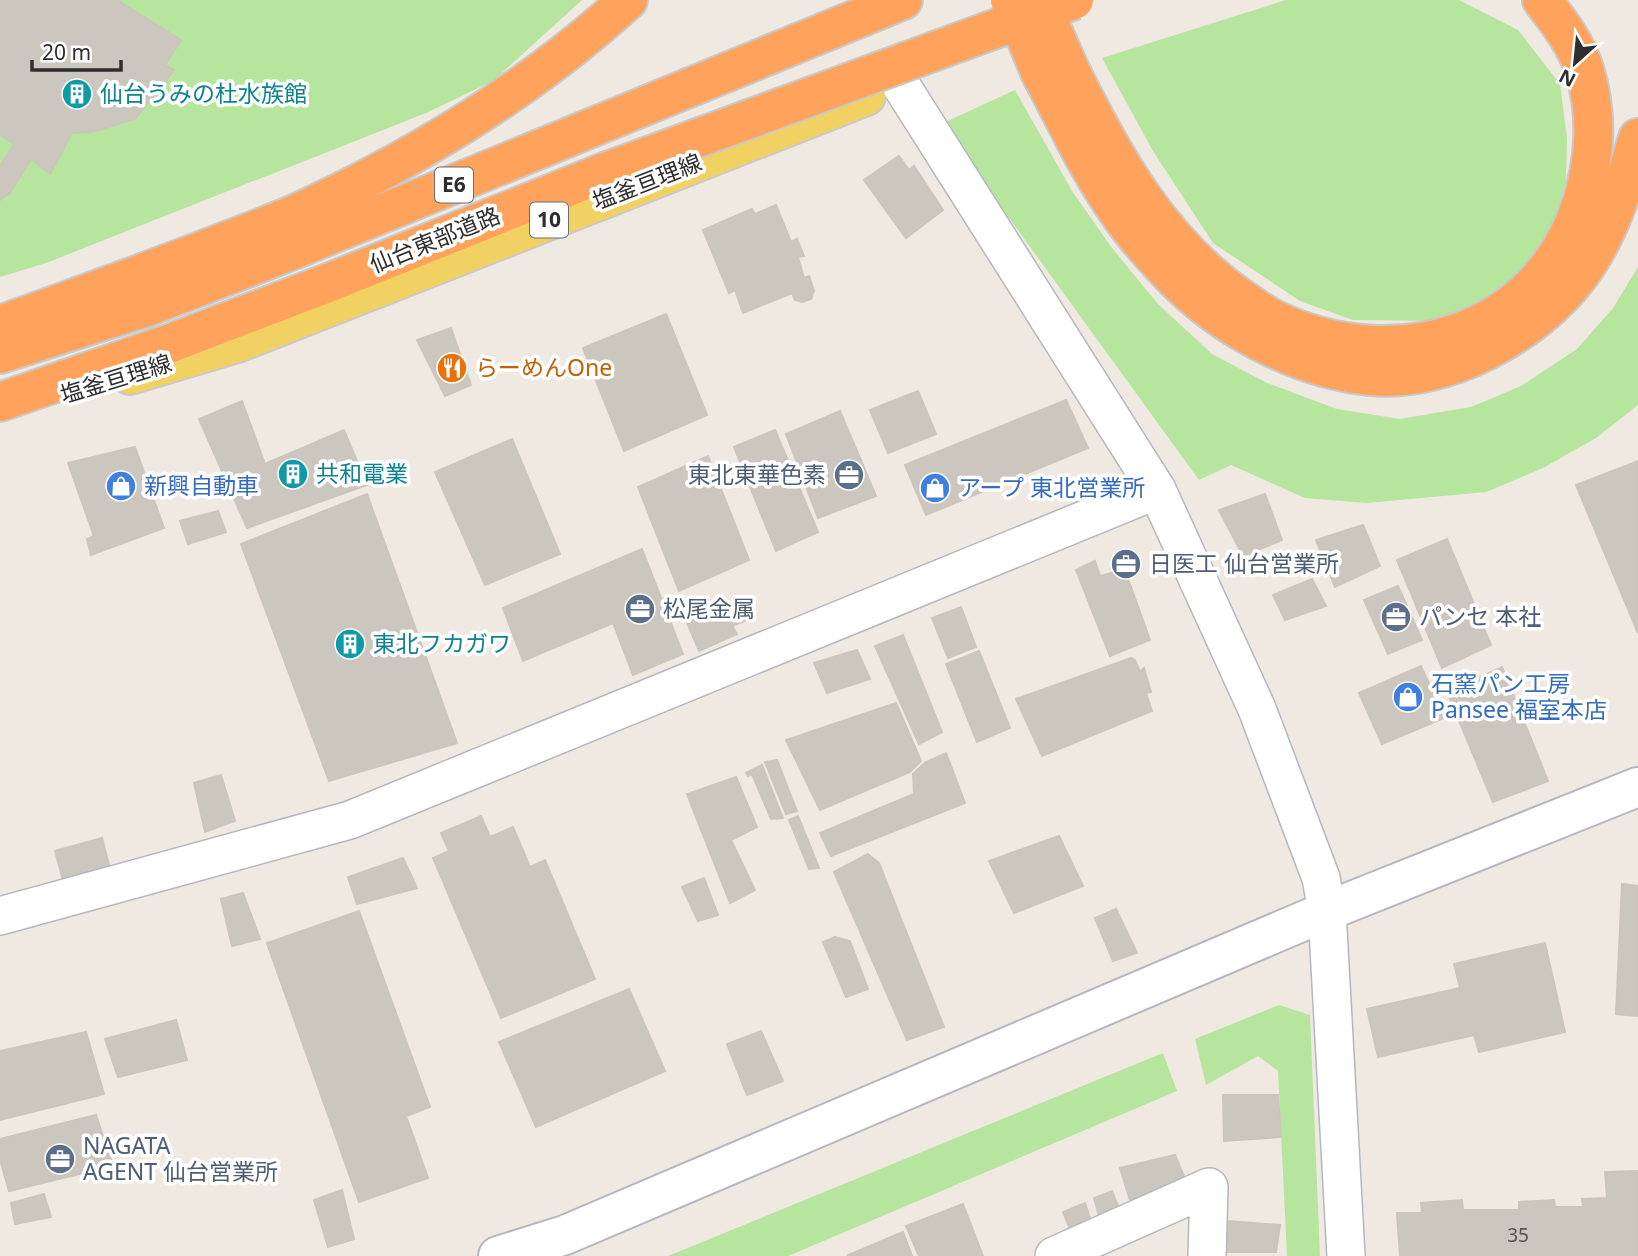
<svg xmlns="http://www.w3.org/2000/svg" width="1638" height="1256" font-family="'Noto Sans','Noto Sans JP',sans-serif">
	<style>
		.green { fill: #b6e59e }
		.building { fill: #cbc7bf; stroke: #cbc5ba; stroke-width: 2 }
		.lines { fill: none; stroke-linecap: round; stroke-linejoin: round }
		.street-casing { stroke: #b4b7c1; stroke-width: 40 }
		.secondary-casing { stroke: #b4b7c1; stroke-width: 42 }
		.primary-casing { stroke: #c9c9c9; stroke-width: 42 }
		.highway-casing { stroke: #c9c9c9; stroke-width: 42 }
		.street { stroke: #fff; stroke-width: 37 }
		.secondary { stroke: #fff; stroke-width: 38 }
		.primary { stroke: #f2d163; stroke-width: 38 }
		.highway { stroke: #ffa35c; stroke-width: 38 }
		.highway-bridge-casing { stroke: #c9c9c9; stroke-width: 42; stroke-linecap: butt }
		.highway-bridge { stroke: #ffa35c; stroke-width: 38 }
		.labels { text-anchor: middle; stroke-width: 7; stroke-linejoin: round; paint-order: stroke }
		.number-label { font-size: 19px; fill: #555452 }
		.shield { fill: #fff; stroke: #6d6d6d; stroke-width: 2 }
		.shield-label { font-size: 21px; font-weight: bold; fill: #2e2e2e }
		.culture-label { font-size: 23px; fill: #0d838f; stroke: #fff; text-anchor: start }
		.street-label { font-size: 23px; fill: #2e2e2e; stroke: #fff }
		.food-label { font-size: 23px; fill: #c56008; stroke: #fff; text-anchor: start }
		.service-label { font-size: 23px; fill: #4e5e75; stroke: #fff; text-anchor: start }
		.shop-label { font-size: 23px; fill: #366cbe; stroke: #fff; text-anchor: start }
	</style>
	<rect width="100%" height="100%" fill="#efe9e1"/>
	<g class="green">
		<polygon points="0,0 582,0 493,81 426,113 46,263 0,277"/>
		<polygon points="1286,0 1459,0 1518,30 1560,84 1567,138 1566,181 1553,230 1528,269 1485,299 1444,321 1353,320 1300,301 1213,243 1153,151 1102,58"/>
		<polygon points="1015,90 1072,191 1112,248 1158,304 1212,354 1267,383 1337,409 1400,419 1471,407 1521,386 1577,349 1613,308 1638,267 1638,405 1596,438 1543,468 1486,492 1367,503 1305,498 1231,465 1199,480 941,124"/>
		<polygon points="1279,1005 1310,1015 1320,1256 1287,1256 1278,1071 1258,1056 1206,1085 1195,1039"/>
		<polygon points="1163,1053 1177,1091 788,1256 668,1256"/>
	</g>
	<g class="building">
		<polygon points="0,0 117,0 181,40 165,65 174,70 135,119 92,132 72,133 50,174 31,159 10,193 0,200 0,166 14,144 0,135"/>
		<polygon points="899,156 909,170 914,166 943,210 906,238 864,180"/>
		<polygon points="776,205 791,242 797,239 804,256 798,257 804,278 809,276 814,291 811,299 802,302 795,300 792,293 743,313 735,290 729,293 703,230 752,209 755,214"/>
		<polygon points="666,314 707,415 624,451 583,348"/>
		<polygon points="451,328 471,385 445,396 417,340"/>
		<polygon points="918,391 936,434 888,453 870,410"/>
		<polygon points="1066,400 1088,448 926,515 905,465"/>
		<polygon points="242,401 265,464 344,430 367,485 247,528 199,419"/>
		<polygon points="840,411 876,496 818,518 786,434"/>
		<polygon points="775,430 818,532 776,551 734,447"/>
		<polygon points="512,439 560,554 485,585 435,472"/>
		<polygon points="135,447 164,528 91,555 87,539 94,536 68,463"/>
		<polygon points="708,456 749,560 679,591 638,487"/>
		<polygon points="1638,461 1638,633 1576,485"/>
		<polygon points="367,494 457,743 329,781 241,544"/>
		<polygon points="1265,494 1282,540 1243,556 1219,510"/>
		<polygon points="218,511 226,532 188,544 180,521"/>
		<polygon points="1363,525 1380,566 1335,587 1316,540"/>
		<polygon points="1447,539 1491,645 1442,668 1397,560"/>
		<polygon points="642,549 683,654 633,675 613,623 523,661 503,608"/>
		<polygon points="1095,561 1100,576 1115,572 1127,576 1150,640 1110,656 1076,570"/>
		<polygon points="1312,579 1326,606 1285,620 1273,595"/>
		<polygon points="1398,586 1422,640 1388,654 1364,600"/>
		<polygon points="740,603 747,620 732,626 737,634 699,651 686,620 724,604 726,610"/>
		<polygon points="961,607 976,647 948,658 932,618"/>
		<polygon points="903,635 942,732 919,744 875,646"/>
		<polygon points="857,650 870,679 827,693 814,663"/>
		<polygon points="979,651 1010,728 977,742 946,664"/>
		<polygon points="1131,658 1135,660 1140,672 1144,668 1151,692 1146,693 1152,711 1042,756 1016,699"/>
		<polygon points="1421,666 1444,718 1382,744 1359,693"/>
		<polygon points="1502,667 1548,781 1493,802 1447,692"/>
		<polygon points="896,703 921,761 910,772 820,810 786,740"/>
		<polygon points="946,753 965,803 831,856 820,833 914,794 913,774 926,762"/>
		<polygon points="777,760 797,811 786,814 765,762"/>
		<polygon points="762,765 783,818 771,819 752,774 748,776 746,773"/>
		<polygon points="221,775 235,821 205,832 194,783"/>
		<polygon points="736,777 757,827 731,840 755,890 730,903 687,794"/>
		<polygon points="481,816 490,837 513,827 530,867 545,860 595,979 501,1018 433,858 449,851 441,833"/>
		<polygon points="798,816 819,868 809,869 789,820"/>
		<polygon points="1059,836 1083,886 1014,913 989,861"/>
		<polygon points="102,838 109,865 63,880 55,851"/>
		<polygon points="868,854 879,863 944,1027 907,1040 834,872"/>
		<polygon points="403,858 417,888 357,904 348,877"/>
		<polygon points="704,878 718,915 698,921 682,887"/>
		<polygon points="1622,884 1638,886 1638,1016 1616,1014"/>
		<polygon points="243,893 260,939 232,946 221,899"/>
		<polygon points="1116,909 1137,953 1113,961 1095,918"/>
		<polygon points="359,911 430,1107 406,1116 428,1178 359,1202 267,943"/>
		<polygon points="835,937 850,941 868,989 846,997 823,942"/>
		<polygon points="1545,943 1565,1032 1479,1052 1474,1035 1378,1057 1367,1009 1460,988 1454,964"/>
		<polygon points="629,989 665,1071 536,1127 499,1042"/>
		<polygon points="176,1020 187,1060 118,1077 105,1039"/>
		<polygon points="761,1031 783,1081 747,1095 727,1044"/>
		<polygon points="86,1032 104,1094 0,1120 0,1051"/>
		<polygon points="1223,1095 1278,1095 1281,1137 1224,1141"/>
		<polygon points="96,1115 113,1166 9,1191 0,1159 0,1139"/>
		<polygon points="1175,1155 1188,1186 1132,1207 1120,1168"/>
		<polygon points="1638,1171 1638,1256 1400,1256 1397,1213 1422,1213 1421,1203 1462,1200 1463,1210 1519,1210 1519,1202 1554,1200 1555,1207 1583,1207 1582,1199 1607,1198 1605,1172"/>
		<polygon points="342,1190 354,1239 328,1247 314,1200"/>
		<polygon points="1112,1191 1122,1216 1101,1223 1094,1198"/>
		<polygon points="44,1194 51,1217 15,1224 11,1203"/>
		<polygon points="1085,1203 1093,1227 1073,1236 1063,1212"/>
		<polygon points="963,1204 983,1256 919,1256 906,1226"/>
		<polygon points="1227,1221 1280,1225 1276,1252 1226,1252"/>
		<polygon points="903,1232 912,1256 849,1256 848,1255"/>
	</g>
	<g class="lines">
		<g class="street-casing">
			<g id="street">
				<polyline points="899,82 1157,490 1257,709 1321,878 1327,911 1346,1256"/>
				<polyline points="0,916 350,820 1157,490"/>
				<polyline points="1054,1256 1209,1187 1207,1256"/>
			</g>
		</g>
		<g class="secondary-casing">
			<polyline id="secondary" points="498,1256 565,1235 1327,911 1638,787"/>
		</g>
		<g class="primary-casing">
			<polyline id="primary" points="130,375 237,343 866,96"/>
		</g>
		<g class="highway-casing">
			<g id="highway">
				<path d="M 1068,66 C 1112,156 1162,247 1248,303 C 1257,309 1266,316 1275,320 C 1395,377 1540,336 1582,202 C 1595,158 1598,117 1585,72 C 1577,45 1559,22 1542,0"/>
				<path d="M 1041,74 C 1066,120 1088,170 1119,213 C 1133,234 1152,255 1170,274 C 1222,328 1294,367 1369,376 C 1445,384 1536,334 1580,274 C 1610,234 1624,185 1638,138"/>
				<path d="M 0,325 C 75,298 150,271 224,242 C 252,231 281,221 308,208 C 423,154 534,86 628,0"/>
				<polyline points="0,354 147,307 303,246 903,0"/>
				<polyline points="0,402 171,343 328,283 605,172"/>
			</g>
		</g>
		<use href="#street" class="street"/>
		<use href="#secondary" class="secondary"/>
		<use href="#primary" class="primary"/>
		<use href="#highway" class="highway"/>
		<g class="highway-bridge-casing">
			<g id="highway-bridge">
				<polyline points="1010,0 1041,74"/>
				<polyline points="1039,0 1068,66"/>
				<polyline points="605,172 1074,0"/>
			</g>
		</g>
		<use href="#highway-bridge" class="highway-bridge"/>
	</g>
	<defs>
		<g id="building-disc" transform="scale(1.575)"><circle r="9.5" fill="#0f9aa8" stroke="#fff"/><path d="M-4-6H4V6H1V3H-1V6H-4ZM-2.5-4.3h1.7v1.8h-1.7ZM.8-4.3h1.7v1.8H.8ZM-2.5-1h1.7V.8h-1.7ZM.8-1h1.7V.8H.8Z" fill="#fff"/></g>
		<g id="restaurant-disc" transform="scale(1.575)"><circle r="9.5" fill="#e8710a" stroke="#fff"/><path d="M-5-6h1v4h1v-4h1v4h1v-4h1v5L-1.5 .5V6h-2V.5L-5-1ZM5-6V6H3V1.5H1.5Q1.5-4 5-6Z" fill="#fff"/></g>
		<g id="office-disc" transform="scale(1.575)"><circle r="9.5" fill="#5c6f8a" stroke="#fff"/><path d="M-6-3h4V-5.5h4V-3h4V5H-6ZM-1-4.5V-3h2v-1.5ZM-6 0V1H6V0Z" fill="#fff"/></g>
		<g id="shop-disc" transform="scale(1.575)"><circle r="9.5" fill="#3f7fe0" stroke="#fff"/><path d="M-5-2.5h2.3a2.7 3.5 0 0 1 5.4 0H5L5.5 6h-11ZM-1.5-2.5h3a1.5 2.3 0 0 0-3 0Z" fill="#fff"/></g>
	</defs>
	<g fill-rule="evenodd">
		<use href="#building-disc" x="77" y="94"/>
		<use href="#restaurant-disc" x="452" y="368"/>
		<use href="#building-disc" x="293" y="474"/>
		<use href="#office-disc" x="849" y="475"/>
		<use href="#shop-disc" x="121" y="486"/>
		<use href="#shop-disc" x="935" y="488"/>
		<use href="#office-disc" x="1126" y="564"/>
		<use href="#office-disc" x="640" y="609"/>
		<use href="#office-disc" x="1396" y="617"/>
		<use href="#building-disc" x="350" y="644"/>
		<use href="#shop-disc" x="1408" y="697"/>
		<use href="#office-disc" x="60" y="1159"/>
	</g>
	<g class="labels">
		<g class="number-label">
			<text x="1518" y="1242">35</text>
		</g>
		<g class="shield">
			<rect x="435" y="167.5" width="38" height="35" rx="5"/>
			<rect x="530" y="202.5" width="38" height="35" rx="5"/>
		</g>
		<g class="shield-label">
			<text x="454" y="192">E6</text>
			<text x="549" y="227">10</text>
		</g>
		<g class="culture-label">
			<text x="100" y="102">仙台うみの杜水族館</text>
			<text x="316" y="482">共和電業</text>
			<text x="373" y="652">東北フカガワ</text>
		</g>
		<g class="street-label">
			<text transform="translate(647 182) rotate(-21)" y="8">塩釜亘理線</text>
			<text transform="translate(435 240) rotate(-22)" y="8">仙台東部道路</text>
			<text transform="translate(116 379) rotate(-17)" y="8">塩釜亘理線</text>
		</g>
		<g class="food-label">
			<text x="475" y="376">らーめんOne</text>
		</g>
		<g class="service-label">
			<text x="826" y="483" text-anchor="end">東北東華色素</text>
			<text x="1149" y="572">日医工 仙台営業所</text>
			<text x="663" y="617">松尾金属</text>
			<text x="1419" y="625">パンセ 本社</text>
			<text x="83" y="1154">NAGATA<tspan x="83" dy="26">AGENT 仙台営業所</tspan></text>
		</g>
		<g class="shop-label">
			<text x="144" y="494">新興自動車</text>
			<text x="958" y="496">アープ 東北営業所</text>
			<text x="1431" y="692">石窯パン工房<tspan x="1431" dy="26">Pansee 福室本店</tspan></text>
		</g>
	</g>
	<g transform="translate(1575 63) rotate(207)" stroke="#ffffff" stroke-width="5" paint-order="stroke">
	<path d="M0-5L12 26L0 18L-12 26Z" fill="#2e2e2e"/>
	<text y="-10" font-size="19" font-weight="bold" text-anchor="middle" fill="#2e2e2e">N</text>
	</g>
	<path d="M32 60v10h89v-10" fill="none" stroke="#2e2e2e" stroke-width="3.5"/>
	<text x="42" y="60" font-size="21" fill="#2e2e2e" stroke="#ffffff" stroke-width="5" paint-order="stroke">20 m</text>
</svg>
